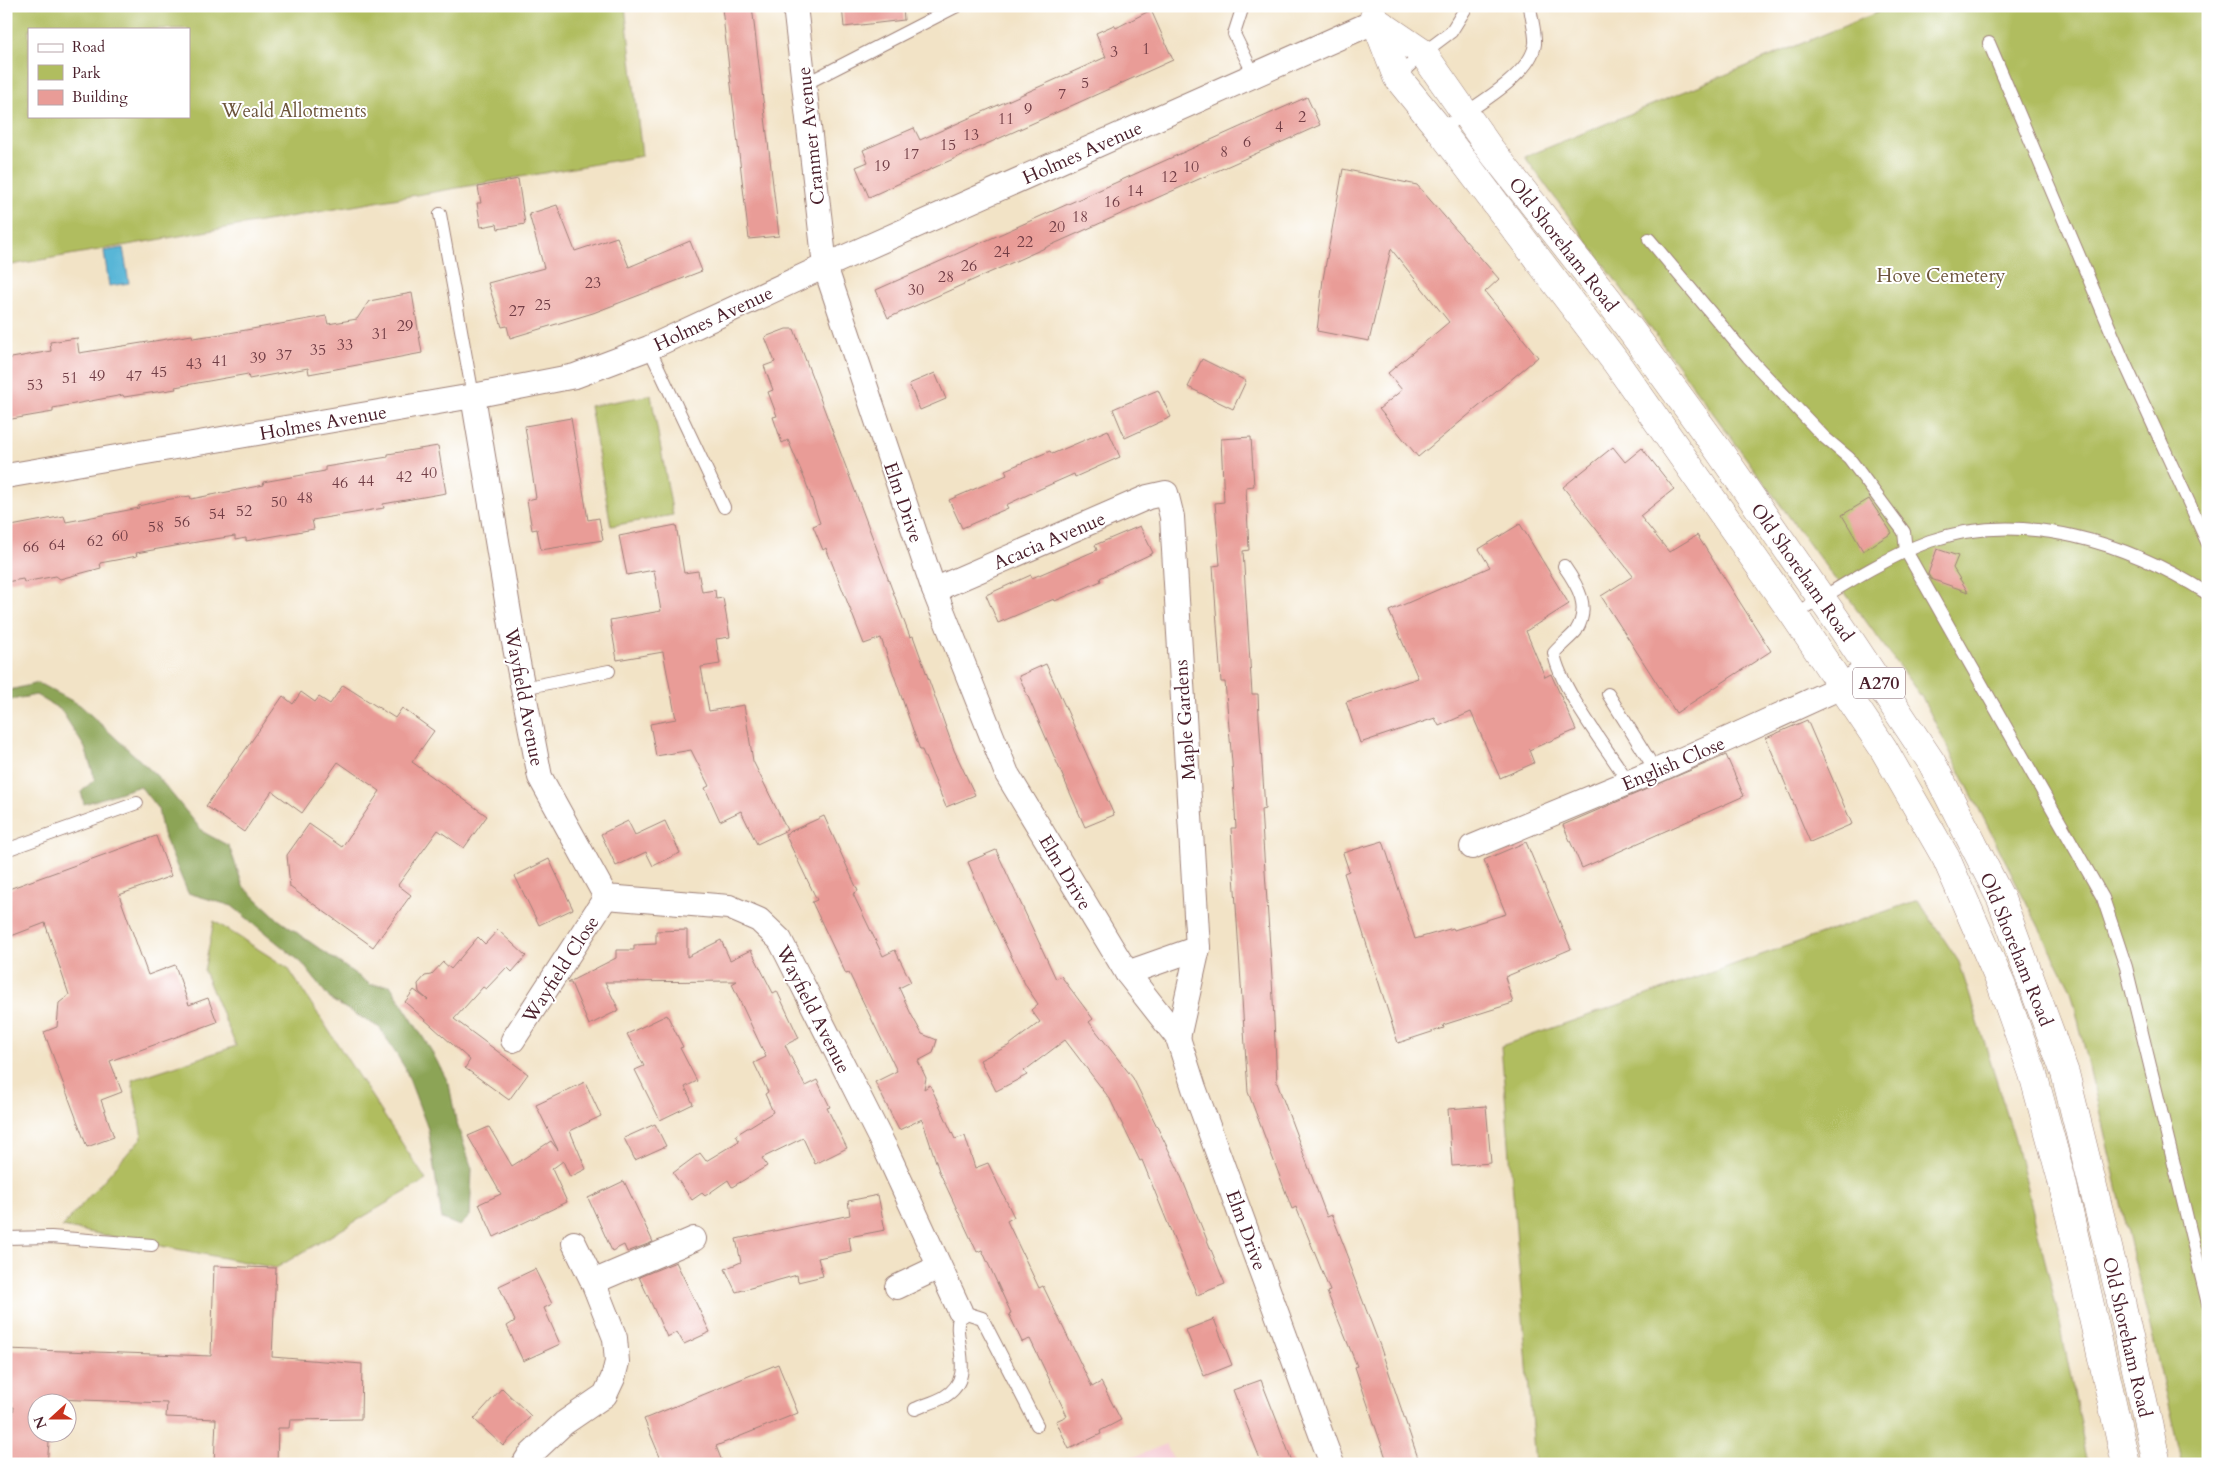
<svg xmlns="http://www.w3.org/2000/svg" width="2214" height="1470" font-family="Cardo,serif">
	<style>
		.built { fill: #f6cfd7 }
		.green { fill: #b0bd5f; stroke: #7d6e45; fill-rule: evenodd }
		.forest { fill: #8ca456; stroke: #6b6240 }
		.water { fill: #58b6d7; stroke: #516a81 }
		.building { fill: #e99c97 }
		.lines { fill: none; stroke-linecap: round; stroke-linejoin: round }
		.lane-casing { stroke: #9e8178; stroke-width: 14 }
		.street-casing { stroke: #9e8178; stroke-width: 26 }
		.primary-casing { stroke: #9e8178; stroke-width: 29 }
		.lane { stroke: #fff; stroke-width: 12 }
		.street { stroke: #fff; stroke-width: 24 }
		.primary { stroke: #fff; stroke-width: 28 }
		.labels { text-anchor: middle; stroke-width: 4; stroke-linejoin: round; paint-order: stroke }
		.number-label { font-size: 16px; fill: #723e46 }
		.shield { fill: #fff; stroke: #80626b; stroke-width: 1 }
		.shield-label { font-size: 18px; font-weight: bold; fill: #4a1f2b }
		.park-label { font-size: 19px; fill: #6e563d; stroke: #fff }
		.street-label { font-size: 19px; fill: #4a1f2b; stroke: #fff }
	</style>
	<rect width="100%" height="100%" fill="#fff"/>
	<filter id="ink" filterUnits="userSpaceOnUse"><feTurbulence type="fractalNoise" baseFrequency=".02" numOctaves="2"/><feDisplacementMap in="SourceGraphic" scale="10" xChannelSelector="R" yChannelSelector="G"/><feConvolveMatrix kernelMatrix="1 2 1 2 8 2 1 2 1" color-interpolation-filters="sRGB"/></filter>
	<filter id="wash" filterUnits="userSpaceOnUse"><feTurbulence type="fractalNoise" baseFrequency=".0096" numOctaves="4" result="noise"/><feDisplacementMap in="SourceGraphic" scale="20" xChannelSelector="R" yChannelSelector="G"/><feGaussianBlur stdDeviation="1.12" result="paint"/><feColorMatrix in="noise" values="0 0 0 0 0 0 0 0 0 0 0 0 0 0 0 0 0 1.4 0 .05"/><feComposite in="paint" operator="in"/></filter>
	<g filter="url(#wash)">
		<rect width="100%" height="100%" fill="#f2e3c6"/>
		<polygon class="built" points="1166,1444 1175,1464 1117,1464"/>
		<g class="green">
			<path d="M 6,6 L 625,6 L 642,156 L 6,266 ZM 29,29 L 189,29 L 189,116 L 29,116 Z"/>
			<polygon points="1893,6 2208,6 2208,1464 2182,1464 2071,990 1923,699 1525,157"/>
			<polygon points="651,395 673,515 611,526 590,406"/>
			<polygon points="1918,900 1959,962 2015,1140 2059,1317 2088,1464 1535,1464 1501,1046"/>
			<polygon points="214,921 288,968 426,1180 276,1268 62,1227 142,1137 132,1080 236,1046 204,971"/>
		</g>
		<polygon class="forest" points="38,683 80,705 158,777 203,832 229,846 243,886 279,920 371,985 390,985 431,1050 449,1084 456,1121 472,1169 470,1216 460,1226 442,1219 428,1129 405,1068 380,1028 331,1000 302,963 232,906 188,893 163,834 158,809 140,786 84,804 81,792 95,779 85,748 61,710 36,695 6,701 6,691"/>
		<polygon class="water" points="123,248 129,283 109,286 104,251"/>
		<g id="blocks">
			<g class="building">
				<polygon points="736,6 752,6 779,236 749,239 722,8"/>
				<polygon points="842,6 903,6 904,20 844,27"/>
				<polygon points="1151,10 1173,60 869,197 856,167 868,162 863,150 914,128 920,140 1106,57 1096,33 1114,25 1116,28"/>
				<polygon points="1307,97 1320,125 888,318 876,290"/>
				<polygon points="1343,169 1417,185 1499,279 1485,292 1538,357 1418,457 1379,409 1402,390 1388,373 1449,322 1391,249 1369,341 1317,331 1323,279"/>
				<polygon points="518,179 525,224 498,229 497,224 481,227 477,203 481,203 478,187"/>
				<polygon points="557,205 575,251 617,237 629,267 690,241 702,271 593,313 510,338 507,326 502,327 488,283 544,268 529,214"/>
				<polygon points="412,293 422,353 309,374 308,368 249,379 248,374 175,387 176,389 124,397 123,395 53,408 53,412 6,420 6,359 51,351 50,342 77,338 79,353 192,335 193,338 229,333 326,316 328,324 357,319 369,301"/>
				<polygon points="786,329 794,329 910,637 913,636 954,750 975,795 946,807 922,750 920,750 881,638 864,644 826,548 823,550 813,526 820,523 805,480 788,440 782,443 773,417 777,416 768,392 773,390 764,366 775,362 765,337"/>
				<polygon points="1202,359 1246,381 1233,409 1188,387"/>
				<polygon points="935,373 946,399 920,410 909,384"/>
				<polygon points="1158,390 1171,417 1125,438 1113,409"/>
				<polygon points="571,418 588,520 599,518 603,540 541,550 537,529 532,530 527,500 536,498 525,426"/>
				<polygon points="1108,430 1120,457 1075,477 1074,474 1040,489 1006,505 1008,508 962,528 949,500 1007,475 1005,470 1050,451 1052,454"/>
				<polygon points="1251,437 1254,486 1246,487 1249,550 1243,551 1252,694 1258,694 1259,718 1265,809 1261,810 1272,978 1277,1083 1327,1217 1332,1215 1350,1261 1348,1262 1380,1346 1420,1464 1388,1464 1355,1367 1357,1366 1327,1292 1330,1291 1296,1207 1292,1209 1248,1092 1231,828 1236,828 1232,762 1225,682 1221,682 1213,566 1220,565 1215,503 1224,502 1221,439"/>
				<polygon points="438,446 446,493 383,504 384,508 312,520 314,529 246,541 246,538 235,540 235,536 208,540 136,553 137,556 100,563 101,568 60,579 56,576 24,582 23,579 6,582 6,527 64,516 66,522 139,508 138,506 165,500 190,496 191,499 227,492 264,485 263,482 325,471 325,467 388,457 388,454"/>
				<polygon points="1613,447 1625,462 1642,448 1674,489 1640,516 1669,552 1697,535 1771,651 1676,713 1601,596 1633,576 1563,487"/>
				<polygon points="1869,499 1892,533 1863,551 1842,515"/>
				<polygon points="1520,524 1569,604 1526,631 1545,677 1551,674 1576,730 1529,750 1534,763 1500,778 1471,712 1439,726 1435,718 1360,743 1346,702 1418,678 1389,611 1490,567 1479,549"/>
				<polygon points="676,525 684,573 698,571 702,592 715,590 716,599 723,598 730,637 716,639 720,664 701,667 709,711 744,705 753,761 787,830 757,844 741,811 720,821 705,788 709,786 691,750 656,756 650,724 676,719 663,652 617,660 610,620 661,611 654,570 627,575 619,536"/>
				<polygon points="1140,526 1153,553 1100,578 1101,581 1055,601 1054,599 998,623 986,595 1031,575 1032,578 1097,550 1095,545"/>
				<polygon points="1937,549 1958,556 1953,568 1968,592 1931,579 1928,574"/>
				<polygon points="1046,664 1114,815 1085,827 1019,676"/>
				<polygon points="343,685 395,718 402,708 434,731 412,762 487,816 464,848 438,830 398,885 411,895 373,947 290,887 287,855 309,824 342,847 380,791 338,762 302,813 272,791 244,832 206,806 283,696 293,704 301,692 315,702 319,697 330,704"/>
				<polygon points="1807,720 1852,824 1810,842 1766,738"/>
				<polygon points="1726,755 1744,796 1582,868 1563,825"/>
				<polygon points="824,816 858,891 853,894 883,956 895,950 911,982 899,988 911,1014 922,1034 937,1040 933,1053 918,1061 926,1078 924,1089 930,1085 955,1139 965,1136 975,1168 988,1163 1014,1217 1007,1221 1039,1288 1043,1286 1092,1387 1101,1382 1121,1420 1100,1431 1101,1434 1069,1449 1056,1421 1067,1416 1030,1339 1022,1342 1009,1314 1011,1313 982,1250 977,1252 939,1171 922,1119 899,1130 875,1082 897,1071 849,973 846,974 812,902 817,900 785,834"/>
				<polygon points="628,821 635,835 665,821 680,853 653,866 646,852 616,866 601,834"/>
				<polygon points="156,836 171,876 119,895 148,975 175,965 189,1005 208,998 217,1022 110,1061 122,1092 101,1100 114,1137 87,1147 44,1032 57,1027 59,1003 69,995 45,923 6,938 6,890"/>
				<polygon points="1383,841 1415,939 1453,928 1454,930 1506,914 1484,860 1526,842 1571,949 1505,977 1513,1003 1443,1025 1444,1028 1398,1043 1344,873 1349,871 1343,853"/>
				<polygon points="996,850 1056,979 1061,976 1093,1019 1089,1022 1133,1078 1178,1169 1225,1284 1197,1295 1142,1160 1140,1161 1110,1099 1065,1040 1024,1071 1027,1075 996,1091 980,1060 1008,1046 1040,1022 1031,1010 1038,1004 1026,986 987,907 968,862"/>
				<polygon points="549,859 573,909 539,925 515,876"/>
				<polygon points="498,930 526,956 512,972 507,967 486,989 483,987 454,1019 528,1074 509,1100 465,1068 470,1060 405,1002 414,990 428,1000 419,992 418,984 425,976 431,975 443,962 451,969 478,937 485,944"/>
				<polygon points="687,930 687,957 721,940 730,960 751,950 773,993 777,991 799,1038 785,1045 805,1086 817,1080 830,1107 827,1108 847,1148 815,1164 803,1138 762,1158 767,1166 732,1187 728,1180 705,1196 702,1193 692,1200 673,1173 700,1153 706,1161 739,1141 736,1135 773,1112 765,1094 768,1092 754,1063 766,1057 732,984 737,981 605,982 619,1010 589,1025 571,983 567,983 616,958 616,950 634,950 634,945 656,944 656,931"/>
				<polygon points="667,1015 683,1047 680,1048 697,1081 685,1087 693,1104 660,1120 635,1070 644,1066 627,1034"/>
				<polygon points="585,1082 601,1116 570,1131 586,1169 570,1177 563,1161 552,1169 567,1202 494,1237 479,1204 501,1194 468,1136 489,1127 512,1166 551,1141 558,1150 536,1105"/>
				<polygon points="1486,1106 1491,1163 1452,1166 1448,1109"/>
				<polygon points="655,1124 666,1146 635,1160 624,1138"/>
				<polygon points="624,1181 653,1242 627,1252 624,1245 612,1251 588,1198"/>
				<polygon points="878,1195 885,1230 849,1237 851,1251 818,1258 823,1276 798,1282 797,1275 736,1292 725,1269 741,1262 736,1239 850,1215 848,1201"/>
				<polygon points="676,1262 710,1332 684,1344 677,1332 667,1337 639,1277"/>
				<polygon points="214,1266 276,1268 272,1357 362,1364 361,1419 290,1420 289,1428 278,1428 277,1464 214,1464 216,1419 166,1417 167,1403 54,1399 53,1402 38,1402 38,1432 50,1432 47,1464 6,1464 14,1407 6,1407 6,1349 211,1356"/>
				<polygon points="535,1269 552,1304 544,1308 560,1344 523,1361 507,1326 515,1321 499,1286"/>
				<polygon points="1214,1319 1232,1365 1204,1376 1186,1330"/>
				<polygon points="778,1364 798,1413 716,1446 723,1464 663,1464 644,1419"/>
				<polygon points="1261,1380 1279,1426 1293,1464 1262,1464 1233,1390"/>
				<polygon points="502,1388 531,1416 503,1446 474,1419"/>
			</g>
		</g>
	</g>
	<g filter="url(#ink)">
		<use href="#blocks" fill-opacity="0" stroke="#9e8178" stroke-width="1"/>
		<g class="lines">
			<g class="lane-casing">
				<g id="lane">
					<polyline points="1243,6 1234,34 1254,75"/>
					<polyline points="1989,43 2122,357 2208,544"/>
					<polyline points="1397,77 1423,53 1451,32 1467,6"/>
					<polyline points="805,84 957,6"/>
					<path d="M 1440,130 C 1466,111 1531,77 1535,44 C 1536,33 1531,18 1530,6"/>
					<polyline points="440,214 473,396"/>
					<polyline points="1649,239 1748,357 1824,437 1849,458 1904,532 1906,551 2103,898 2126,967 2208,1304"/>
					<polyline points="649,348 724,507"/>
					<path d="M 1564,566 C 1578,586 1591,607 1576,631 C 1571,637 1560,646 1554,653 C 1559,687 1609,751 1629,783"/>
					<path d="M 1794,615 C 1837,589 1884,558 1930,541 C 2023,509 2129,543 2208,594"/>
					<polyline points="523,688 609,671"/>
					<polyline points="1608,694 1656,771"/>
					<polyline points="6,850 137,803"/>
					<polyline points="6,1238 51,1237 152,1245"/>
					<path d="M 915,1409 C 924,1405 935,1402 944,1397 C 971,1381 960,1356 958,1331 C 957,1325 959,1317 960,1311 L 982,1318 L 1037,1425"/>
				</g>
			</g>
			<g class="street-casing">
				<g id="street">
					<polyline points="795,6 825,266 934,590 1007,774 1127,973 1178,1038 1194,1088 1332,1464"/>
					<polyline points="473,396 513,637 540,777 606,897 729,907 759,920 780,940 886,1150 960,1311"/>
					<polyline points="6,476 473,396 575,376 649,348 825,266 1376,21"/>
					<polyline points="934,590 1148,497 1166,493 1172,517 1198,948 1178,1038"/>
					<polyline points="1472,847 1656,771 1732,737 1841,687 1869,668"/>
					<polyline points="1127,973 1198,948"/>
					<polyline points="513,1040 606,897"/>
					<polyline points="574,1243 593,1282"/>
					<polyline points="897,1287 939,1267"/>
					<polyline points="524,1464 529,1456 564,1423 605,1395 613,1378 617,1362 615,1338 593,1282 694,1239"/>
				</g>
			</g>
			<g class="primary-casing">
				<g id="primary">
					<polyline points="1374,17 1397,77 1440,130 1615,361 1794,615 1883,748 1946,858 2001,984 2033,1074 2061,1177 2126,1464"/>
					<polyline points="1376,21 1423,53 1490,149 1610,302 1719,451 1842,628 1932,763 2001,899 2065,1073 2119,1292 2157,1464"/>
				</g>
			</g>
			<use href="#lane" class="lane"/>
			<use href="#street" class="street"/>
			<use href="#primary" class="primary"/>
		</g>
	</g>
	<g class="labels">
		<g class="number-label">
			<text x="1146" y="54">1</text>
			<text x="1114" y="57">3</text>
			<text x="1085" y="88">5</text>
			<text x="1062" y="99">7</text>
			<text x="1028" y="114">9</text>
			<text x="1302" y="122">2</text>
			<text x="1006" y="124">11</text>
			<text x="1279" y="132">4</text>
			<text x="971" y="140">13</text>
			<text x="1247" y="147">6</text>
			<text x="948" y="150">15</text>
			<text x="1224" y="157">8</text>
			<text x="911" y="159">17</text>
			<text x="882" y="171">19</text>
			<text x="1191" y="172">10</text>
			<text x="1169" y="182">12</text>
			<text x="1135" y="196">14</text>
			<text x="1112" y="207">16</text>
			<text x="1080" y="222">18</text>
			<text x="1057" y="232">20</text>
			<text x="1025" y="247">22</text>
			<text x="1002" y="257">24</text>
			<text x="969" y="271">26</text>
			<text x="946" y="282">28</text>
			<text x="593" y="288">23</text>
			<text x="916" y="295">30</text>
			<text x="543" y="310">25</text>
			<text x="517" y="316">27</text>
			<text x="405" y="331">29</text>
			<text x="380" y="339">31</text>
			<text x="345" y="350">33</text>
			<text x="318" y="355">35</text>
			<text x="284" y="360">37</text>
			<text x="258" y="363">39</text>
			<text x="220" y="366">41</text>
			<text x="194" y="369">43</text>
			<text x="159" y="377">45</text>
			<text x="97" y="381">49</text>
			<text x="134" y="381">47</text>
			<text x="70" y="383">51</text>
			<text x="35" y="390">53</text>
			<text x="429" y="478">40</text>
			<text x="404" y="482">42</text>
			<text x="366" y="486">44</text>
			<text x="340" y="488">46</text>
			<text x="305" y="503">48</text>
			<text x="279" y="507">50</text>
			<text x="244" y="516">52</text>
			<text x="217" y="519">54</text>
			<text x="182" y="527">56</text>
			<text x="156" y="532">58</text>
			<text x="120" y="541">60</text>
			<text x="95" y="546">62</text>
			<text x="57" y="550">64</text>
			<text x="31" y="552">66</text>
		</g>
		<rect class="shield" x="1853" y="667.5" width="52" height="31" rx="4"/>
		<g class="shield-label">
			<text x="1879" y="689">A270</text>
		</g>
		<g class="park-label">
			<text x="294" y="117">Weald Allotments</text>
			<text x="1941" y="282">Hove Cemetery</text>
		</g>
		<g class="street-label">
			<text transform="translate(810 136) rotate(-96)" y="7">Cranmer Avenue</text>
			<text transform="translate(1082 152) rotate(-24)" y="7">Holmes Avenue</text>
			<text transform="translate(1564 244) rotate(52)" y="7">Old Shoreham Road</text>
			<text transform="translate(713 318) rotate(-25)" y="7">Holmes Avenue</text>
			<text transform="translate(323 422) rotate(-10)" y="7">Holmes Avenue</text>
			<text transform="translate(904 502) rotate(71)" y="7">Elm Drive</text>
			<text transform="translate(1049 540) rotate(-23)" y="7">Acacia Avenue</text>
			<text transform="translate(1803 572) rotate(55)" y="7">Old Shoreham Road</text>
			<text transform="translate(525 697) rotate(79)" y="7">Wayfield Avenue</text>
			<text transform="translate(1184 720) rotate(-94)" y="7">Maple Gardens</text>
			<text transform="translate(1673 763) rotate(-23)" y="7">English Close</text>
			<text transform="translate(1066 872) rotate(59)" y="7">Elm Drive</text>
			<text transform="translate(2017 949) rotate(68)" y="7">Old Shoreham Road</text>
			<text transform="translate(560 969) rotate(-57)" y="7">Wayfield Close</text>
			<text transform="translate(814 1009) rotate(63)" y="7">Wayfield Avenue</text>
			<text transform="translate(1247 1230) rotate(70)" y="7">Elm Drive</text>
			<text transform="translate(2128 1337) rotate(77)" y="7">Old Shoreham Road</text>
		</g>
	</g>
	<rect width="2214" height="1470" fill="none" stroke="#fff" stroke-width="25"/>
	<rect x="28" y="28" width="162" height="90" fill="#ffffff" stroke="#b7a5aa"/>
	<rect x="38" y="44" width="25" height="8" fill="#ffffff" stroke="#b7a5aa"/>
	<text x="72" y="52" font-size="15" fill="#4a1f2b">Road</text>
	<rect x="38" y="65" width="25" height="15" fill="#b0bd5f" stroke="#b7a5aa"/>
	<text x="72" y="78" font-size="15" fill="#4a1f2b">Park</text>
	<rect x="38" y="90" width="25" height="15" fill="#e99c97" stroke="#b7a5aa"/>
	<text x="72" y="102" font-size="15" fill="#4a1f2b">Building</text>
	<g transform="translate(52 1418) rotate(249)"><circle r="24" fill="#ffffff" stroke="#b7a5aa"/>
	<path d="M0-4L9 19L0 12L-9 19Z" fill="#c8321e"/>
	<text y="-8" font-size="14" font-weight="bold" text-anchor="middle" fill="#4a1f2b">N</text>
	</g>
</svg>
